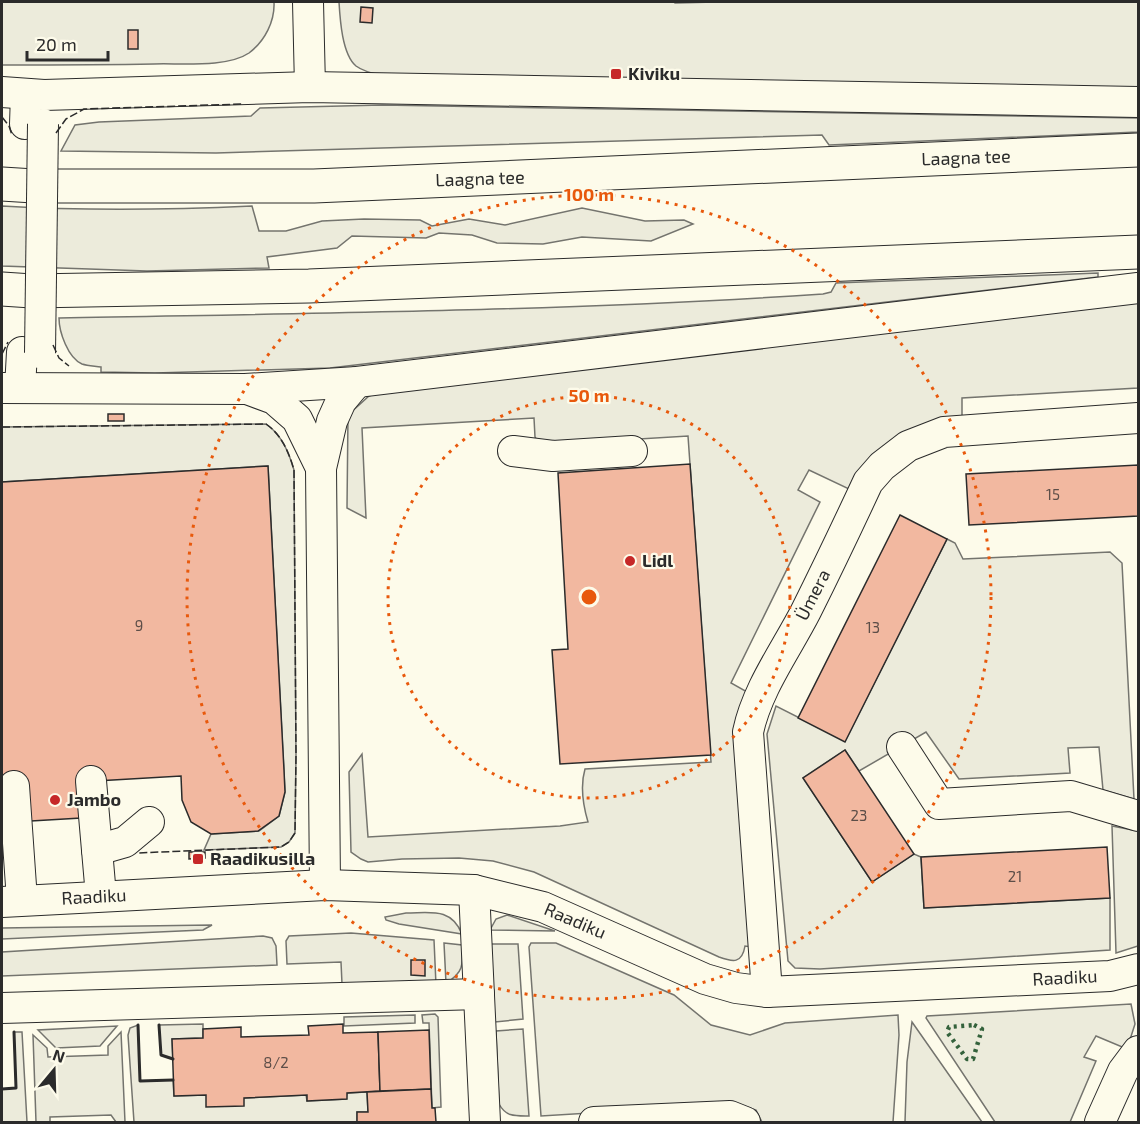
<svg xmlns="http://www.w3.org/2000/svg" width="1140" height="1124" font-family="'Exo 2',sans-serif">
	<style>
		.green { fill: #ecebdb; stroke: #74746e; stroke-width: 1.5 }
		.building { fill: #f2b8a0; stroke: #2b2b2b; stroke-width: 1.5 }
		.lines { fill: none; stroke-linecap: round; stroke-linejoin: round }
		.minor-casing { stroke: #2b2b2b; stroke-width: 32 }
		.major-casing { stroke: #2b2b2b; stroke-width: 35 }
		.minor { stroke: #fdfbea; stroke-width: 30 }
		.major { stroke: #fdfbea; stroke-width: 33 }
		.minor-bridge-casing { stroke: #2b2b2b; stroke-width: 32; stroke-linecap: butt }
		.minor-bridge { stroke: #fdfbea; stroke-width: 30 }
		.hedge { stroke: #34623c; stroke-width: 4.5; stroke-dasharray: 3 4.5; stroke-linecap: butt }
		.fence { stroke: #2b2b2b; stroke-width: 1.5; stroke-dasharray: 8 3; stroke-linecap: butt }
		.wall { stroke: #2b2b2b; stroke-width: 3 }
		.ring { fill: none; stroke: #e8590c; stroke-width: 3; stroke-dasharray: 3 6 }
		.poi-dot { fill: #c62828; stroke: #fdfbea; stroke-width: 2 }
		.labels { text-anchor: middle; stroke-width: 4.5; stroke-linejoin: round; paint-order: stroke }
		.number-label { font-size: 15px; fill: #5d4e48 }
		.poi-label { font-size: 18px; font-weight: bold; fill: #2b2b2b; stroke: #fdfbea; text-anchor: start }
		.street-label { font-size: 18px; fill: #2b2b2b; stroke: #fdfbea }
		.centre { fill: #e8590c; stroke: #fdfbea; stroke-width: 3 }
		.ring-label { font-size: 18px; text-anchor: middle; font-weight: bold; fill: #e8590c; stroke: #fdfbea; stroke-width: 4.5; stroke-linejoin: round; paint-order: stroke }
	</style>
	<rect width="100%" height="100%" fill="#fdfbea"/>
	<g class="green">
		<path d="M 2,2 L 274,2 C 275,21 265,41 249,53 C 227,68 180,63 154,64 C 103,65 52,65 2,65 Z"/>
		<path d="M 339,2 L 674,2 L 675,3 L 716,2 L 1138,2 L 1138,89 L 384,76 C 375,74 364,72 356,66 C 342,54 340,19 339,2 Z"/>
		<polygon points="382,105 1138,118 1138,132 829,145 822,135 216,153 61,151 75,125 99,122 251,116 260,108"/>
		<path d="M 2,206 C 85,211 168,210 252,206 L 259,231 L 286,231 L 322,221 L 364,219 L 420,220 L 432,226 L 469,219 L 505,225 L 582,208 L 645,221 L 684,220 L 693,224 L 651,241 L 582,237 L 543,244 L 497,243 L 472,235 L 439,233 L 426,238 L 352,236 L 337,248 L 267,257 L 269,268 L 147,271 L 2,266 Z"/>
		<path d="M 1098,273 L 1098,277 L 330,368 L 155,373 L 101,372 L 101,367 C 95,366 88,366 82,364 C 68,358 59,332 59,318 C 314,313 568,311 823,294 L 831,292 L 836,283 Z"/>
		<path d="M 1138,301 L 1138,388 L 962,398 L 962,420 L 851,490 L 809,470 L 798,490 L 820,502 L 731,683 L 749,693 L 736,719 L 736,733 L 752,947 L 745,946 C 742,964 733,962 719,957 L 534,872 L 493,861 L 459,858 L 402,859 L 368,862 L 361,859 L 351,852 L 349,772 L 362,754 L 368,837 L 560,826 L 588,822 C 583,805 580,786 585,769 L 711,762 L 688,436 L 540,445 L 535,437 L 534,418 L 362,428 L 366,518 L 347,508 L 348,415 L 369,396 L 381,391 Z"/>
		<path d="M 266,424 C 282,435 289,453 294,470 L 296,755 L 295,833 L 289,842 L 281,847 L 204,850 L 211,834 L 259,831 L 279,816 L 285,792 L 268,466 L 2,482 L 2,427 Z"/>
		<polygon points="947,539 955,543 963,559 1110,552 1122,563 1134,799 1103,790 1099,747 1068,748 1070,773 959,779 926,732 859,771 845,750 803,778 872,882 914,854 921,857 924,908 1110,898 1110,950 820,969 795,968 788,961 767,734 776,706 845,741"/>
		<polygon points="1112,826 1138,831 1138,946 1116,953"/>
		<path d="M 406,913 C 430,913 451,907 462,934 L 399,924 L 386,920 L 385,917 Z"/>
		<polygon points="507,915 555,931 490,930 496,919"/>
		<polygon points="212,925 203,930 2,939 2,928"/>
		<polygon points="351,933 434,940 436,985 342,984 341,962 287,964 286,941 289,936"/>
		<polygon points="263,936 272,938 276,946 277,965 2,976 2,952"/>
		<path d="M 444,943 L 462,945 C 463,964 464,973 446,983 Z"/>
		<polygon points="531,943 556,943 674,995 711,1025 750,1035 785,1023 898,1015 899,1035 893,1122 762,1122 756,1110 738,1104 541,1116 529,947"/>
		<polygon points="490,944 518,944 523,1019 495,1022"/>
		<polygon points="1131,1004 1135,1024 1127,1049 1096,1036 1084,1057 1096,1061 1070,1122 995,1122 926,1018 927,1016"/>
		<polygon points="435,1014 438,1017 441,1107 432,1108 429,1023 423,1023 422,1015"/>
		<polygon points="415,1015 415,1023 344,1026 344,1017"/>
		<polygon points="912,1022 982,1122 905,1122 907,1062"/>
		<polygon points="203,1024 203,1038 172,1039 173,1059 161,1055 159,1025"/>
		<polygon points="138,1025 140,1081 173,1080 174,1096 206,1095 244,1098 306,1095 307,1101 346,1099 347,1093 367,1092 368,1112 357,1112 357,1122 134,1122 128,1035 130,1028"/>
		<polygon points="117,1026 100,1046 56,1048 38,1030"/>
		<path d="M 523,1029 L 529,1116 C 515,1116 506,1117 499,1104 L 496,1031 Z"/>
		<polygon points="14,1032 22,1032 27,1122 2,1122 2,1089 16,1088"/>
		<polygon points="121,1032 125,1122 116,1122 111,1115 50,1117 50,1122 36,1122 33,1035 47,1048 48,1057 108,1055 108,1046"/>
	</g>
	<g class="building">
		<polygon points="361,7 373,8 372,23 360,22"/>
		<rect x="128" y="30" width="10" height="19"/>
		<rect x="108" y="414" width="16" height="7"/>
		<polygon points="690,464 711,755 560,764 552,650 568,649 558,473"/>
		<polygon points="1138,465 1138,516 969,525 966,474"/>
		<polygon points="268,466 284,770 285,792 279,816 258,831 211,834 191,822 182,800 181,776 79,782 81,818 31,821 2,787 2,482"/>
		<polygon points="900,515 947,539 845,742 798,718"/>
		<polygon points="845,750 914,854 872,882 803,778"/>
		<polygon points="1107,847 1110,898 924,908 921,857"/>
		<polygon points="189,852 205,852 205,858 189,859"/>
		<polygon points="411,960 425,960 425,976 411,975"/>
		<polygon points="343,1024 343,1033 378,1032 380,1091 347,1093 347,1099 307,1101 307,1095 244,1098 244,1106 206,1107 206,1095 174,1096 172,1039 203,1038 203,1029 241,1027 241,1037 309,1035 308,1026"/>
		<polygon points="429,1030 431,1089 380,1091 378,1032"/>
		<polygon points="431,1089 432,1108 435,1108 436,1122 357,1122 357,1112 368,1112 367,1092"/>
	</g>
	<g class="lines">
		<g class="minor-casing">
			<g id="minor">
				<polyline points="308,2 310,87"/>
				<polyline points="2,92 44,95 310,87 1138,102"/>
				<polyline points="25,124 26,94"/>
				<polyline points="2,388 245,389 357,382 1138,288"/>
				<polyline points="20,388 22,352"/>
				<polyline points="247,389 274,399 297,419 321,468"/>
				<polyline points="513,451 553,456 632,451"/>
				<polyline points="902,747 939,804 1071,796 1138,816"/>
				<polyline points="91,781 101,896"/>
				<polyline points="14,786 22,900"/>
				<polyline points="97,850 125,842 149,822"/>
				<polyline points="325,885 321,468 332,421 341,401 357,382"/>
				<polyline points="474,890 485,1122"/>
				<polyline points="2,902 325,885 474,890 543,907 705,979 736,988 767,992 1110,976 1138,969"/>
				<path d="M 767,992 L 748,732 C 757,689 786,650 806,611 C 827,569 848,525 868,482 L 882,466 L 908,446 L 944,432 L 1138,418"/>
				<polyline points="2,1008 479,994"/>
				<polyline points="594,1122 730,1116 745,1122"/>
				<polyline points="1100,1122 1123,1071 1138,1051"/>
			</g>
		</g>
		<g class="major-casing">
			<g id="major">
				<polyline points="2,184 34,186 314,186 1138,150"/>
				<polyline points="2,289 32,291 309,286 1138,252"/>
			</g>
		</g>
		<use href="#minor" class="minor"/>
		<use href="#major" class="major"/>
		<g class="minor-bridge-casing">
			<polyline id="minor-bridge" points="40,353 43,124"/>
		</g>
		<use href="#minor-bridge" class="minor-bridge"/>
		<polygon class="hedge" points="974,1025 982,1029 973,1059 967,1059 947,1032 949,1027"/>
		<g class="fence">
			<polyline points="2,117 9,126 12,135"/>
			<polyline points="56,133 66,119 84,109 244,104"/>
			<polyline points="53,345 59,358 69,366"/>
			<polyline points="2,354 8,342"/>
			<path d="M 2,427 L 266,424 C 282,435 289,453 294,470 L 296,755 L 295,833 L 289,842 L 281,847 L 137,853"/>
		</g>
		<g class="wall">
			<polyline points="138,1025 140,1081 173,1080"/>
			<polyline points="159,1025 161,1055 173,1059"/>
			<polyline points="2,1089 16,1088 14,1032"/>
		</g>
	</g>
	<g class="ring">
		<circle cx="589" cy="597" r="201"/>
		<circle cx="589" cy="597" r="402"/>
	</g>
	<g class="poi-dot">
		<rect x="610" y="68" width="12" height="12" rx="3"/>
		<circle cx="630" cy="561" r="6"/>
		<circle cx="55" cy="800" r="6"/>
		<rect x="192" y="853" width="12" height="12" rx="3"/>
	</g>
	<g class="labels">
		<g class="number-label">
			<text x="1053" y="500">15</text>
			<text x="139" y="631">9</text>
			<text x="873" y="633">13</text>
			<text x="859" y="821">23</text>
			<text x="1015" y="882">21</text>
			<text x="276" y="1068">8/2</text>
		</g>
		<g class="poi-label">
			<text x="628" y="80">Kiviku</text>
			<text x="642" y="567">Lidl</text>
			<text x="67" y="806">Jambo</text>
			<text x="210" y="865">Raadikusilla</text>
		</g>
		<g class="street-label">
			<text transform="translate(966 158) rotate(-2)" y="6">Laagna tee</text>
			<text transform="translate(480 179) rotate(-2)" y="6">Laagna tee</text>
			<text transform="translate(813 595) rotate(-63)" y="6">Ümera</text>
			<text transform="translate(94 897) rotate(-3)" y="6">Raadiku</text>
			<text transform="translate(575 921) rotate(23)" y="6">Raadiku</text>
			<text transform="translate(1065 978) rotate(-3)" y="6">Raadiku</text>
		</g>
	</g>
	<circle cx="589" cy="597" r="9" class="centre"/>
	<g class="ring-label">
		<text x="589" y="201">100 m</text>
		<text x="589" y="402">50 m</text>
	</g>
	<rect width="1140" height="1124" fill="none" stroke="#2b2b2b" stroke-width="6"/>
	<g transform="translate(54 1070) rotate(19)" stroke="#fdfbea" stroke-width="4.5" paint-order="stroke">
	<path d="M0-4.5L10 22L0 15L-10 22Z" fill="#2b2b2b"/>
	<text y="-9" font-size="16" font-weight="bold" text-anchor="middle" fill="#2b2b2b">N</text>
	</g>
	<path d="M27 51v9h81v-9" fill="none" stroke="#2b2b2b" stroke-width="3"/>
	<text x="36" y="51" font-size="18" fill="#2b2b2b" stroke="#fdfbea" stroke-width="4.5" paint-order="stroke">20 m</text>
</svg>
